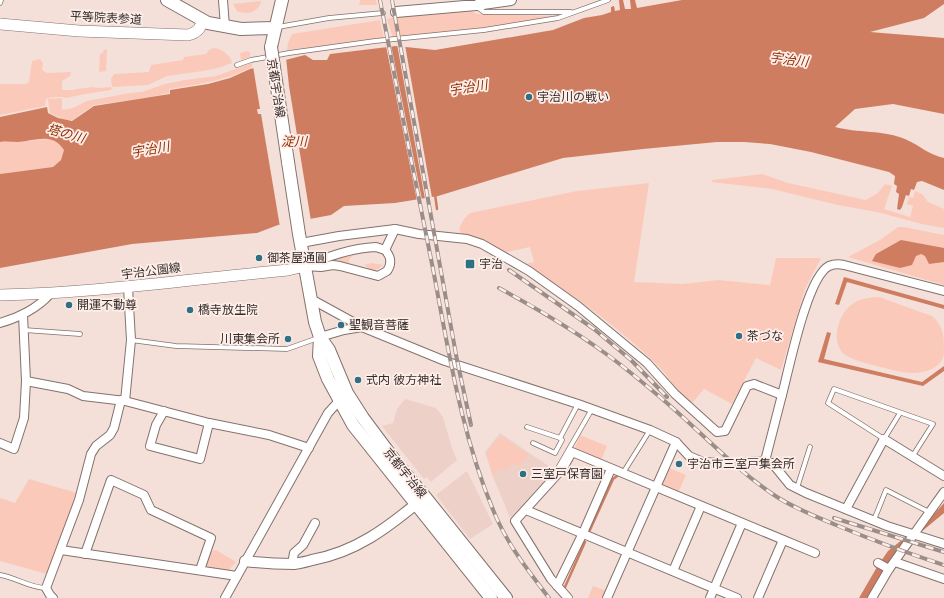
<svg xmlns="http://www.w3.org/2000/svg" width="944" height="598" font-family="Helvetica,'Noto Sans JP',sans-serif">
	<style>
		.built { fill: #edd1c8 }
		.green { fill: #fbc9b9 }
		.water { fill: #cf7d61 }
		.pier { fill: #f4e0d9 }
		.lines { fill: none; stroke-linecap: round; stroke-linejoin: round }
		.stream { stroke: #cf7d61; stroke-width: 2.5 }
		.service-casing { stroke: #83726c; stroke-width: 5.5 }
		.minor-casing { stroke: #83726c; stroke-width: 10 }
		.tertiary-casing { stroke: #83726c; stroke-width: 12 }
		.secondary-casing { stroke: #83726c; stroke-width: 12 }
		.primary-casing { stroke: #83726c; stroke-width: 14 }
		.service { stroke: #fff; stroke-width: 4 }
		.minor { stroke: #fff; stroke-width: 8 }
		.tertiary { stroke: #fff; stroke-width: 10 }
		.secondary { stroke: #fff; stroke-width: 11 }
		.primary { stroke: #fff; stroke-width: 12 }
		.rail-casing { stroke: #9b8d88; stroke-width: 4 }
		.rail { stroke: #feeee9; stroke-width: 2.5; stroke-dasharray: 8; stroke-linecap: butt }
		.primary-bridge-casing { stroke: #83726c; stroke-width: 14; stroke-linecap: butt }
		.primary-bridge { stroke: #fff; stroke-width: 12 }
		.poi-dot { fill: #2f7083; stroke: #feeee9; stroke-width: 1.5 }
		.labels { text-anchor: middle; stroke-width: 3.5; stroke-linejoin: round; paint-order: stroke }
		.street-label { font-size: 12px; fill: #342c2a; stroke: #feeee9 }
		.poi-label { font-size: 12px; fill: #342c2a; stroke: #feeee9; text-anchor: start }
		.water-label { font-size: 13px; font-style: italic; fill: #912f02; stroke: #feeee9 }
	</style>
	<rect width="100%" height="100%" fill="#f4e0d9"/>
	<g class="built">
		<polygon points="405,399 436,408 443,417 452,448 457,460 431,482 427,477 424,479 382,426 393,423 397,409"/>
		<polygon points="500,433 556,471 511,520 493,477 485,452"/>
		<polygon points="467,471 493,524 470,539 436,495"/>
	</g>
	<g class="green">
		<polygon points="360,0 376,0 377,5 359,5"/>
		<path d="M 261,1 L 261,3 C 257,13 246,15 237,11 L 233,4 Z"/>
		<polygon points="469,10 477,14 556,16 484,28 393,38 387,19 397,16"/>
		<polygon points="380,20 384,39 287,50 288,43 292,34"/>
		<path d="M 214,48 C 222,49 231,55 232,63 L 218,68 L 203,71 L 167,76 L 148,85 L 112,87 L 111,79 L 114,74 L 149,72 L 151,65 L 183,60 L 184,57 L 206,54 L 209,50 Z"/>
		<polygon points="107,49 106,71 99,72 100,54 103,53 104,50"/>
		<polygon points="248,51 250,53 250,57 241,60 240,53"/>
		<path d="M 40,59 L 43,63 L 42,70 L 47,73 L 71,72 L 70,76 L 62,81 L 62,90 L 73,90 L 77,89 L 93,87 L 98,88 L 110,87 L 112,88 L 111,90 L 85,94 L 66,98 C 60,96 51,97 46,99 L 45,106 L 0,115 L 0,84 L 26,84 L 29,82 L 32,61 Z"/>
		<path d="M 252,63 L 252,67 C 224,81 200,84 169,89 L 169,93 L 151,97 L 94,105 L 72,120 L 64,120 L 50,113 L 48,99 L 62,98 L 62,110 L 73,108 L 87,101 L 130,93 L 142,92 L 165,84 L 185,80 L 216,76 Z"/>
		<path d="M 48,139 C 56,141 59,143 64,150 C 62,158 60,163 53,167 L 0,174 L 0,142 L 11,141 L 17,142 Z"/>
		<polygon points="762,174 788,183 866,200 878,193 885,184 892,186 884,209 910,217 913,206 907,204 909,197 913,198 915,191 922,194 928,202 944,209 944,228 922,224 877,212 838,205 772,189 711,182 713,180"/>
		<path d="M 649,183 L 634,282 L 683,284 L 718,280 L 770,285 L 776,258 L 821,258 L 805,289 L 781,370 L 756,358 L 732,404 L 704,389 L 693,402 C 680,402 675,387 668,378 C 665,372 659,367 654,362 C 615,324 570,293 525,264 L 534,262 L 530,247 L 507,252 L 472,236 L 461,234 L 459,228 L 464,219 L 470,213 L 577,191 Z"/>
		<polygon points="898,227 904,227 944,235 944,285 848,257 880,240"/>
		<polygon points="353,253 353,256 350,258 348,264 323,263"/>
		<polygon points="372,263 383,265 378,269 373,271 364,265"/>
		<path d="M 879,297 L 932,316 C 944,327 944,336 944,352 C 944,367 926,373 913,373 C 902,373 890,369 880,367 C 869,364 850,360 843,353 C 834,344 836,328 841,318 C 850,301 861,298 879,297 Z"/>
		<polygon points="580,435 607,446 601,461 574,450"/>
		<polygon points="501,436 529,455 519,467 513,463 505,471 501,468 493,477 486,452"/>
		<polygon points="669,468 686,475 678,493 663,486 662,482"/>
		<polygon points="29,479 77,493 47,574 0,561 0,498 15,503"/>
		<polygon points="216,550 236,562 228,571 209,568 206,564 211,552"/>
		<polygon points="593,586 607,591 604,598 588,598"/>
	</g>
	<g class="water">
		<path d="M 619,0 L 623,0 L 625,9 L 631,9 L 630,0 L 635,0 L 637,8 L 682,0 L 944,0 L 944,4 L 924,18 L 870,32 L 944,38 L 944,114 L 893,104 L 855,109 L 835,127 C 857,133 884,130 905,139 C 919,145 929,155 944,158 L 944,190 L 922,181 L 917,182 L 914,190 L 911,189 L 909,196 L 906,195 L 902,207 L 900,210 L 897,209 L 899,194 L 896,192 L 897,186 L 894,184 L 895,176 L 889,172 L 811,152 L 770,144 L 744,142 L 717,142 L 643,149 L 563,158 L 438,196 L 395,203 L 344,206 L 331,215 L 278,225 L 257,233 L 132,244 L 0,268 L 0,174 L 53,167 L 61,160 L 64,150 C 52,132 36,141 18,142 C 12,142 7,141 0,142 L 0,117 L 47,107 L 48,113 L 58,118 L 72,121 L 94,106 L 170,94 L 170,90 L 208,84 L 230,78 L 250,69 L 305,55 L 313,60 L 327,60 L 330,54 L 396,46 L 435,50 L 553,30 L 584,18 L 602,15 L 611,12 L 611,7 L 614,6 L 615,11 L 620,10 Z"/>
		<polygon points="901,240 944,248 944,262 929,264 925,256 921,254 916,256 912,265 900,268 872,261 876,254"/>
		<polygon points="844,277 944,305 944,309 847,282 839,305 835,304"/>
		<polygon points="827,332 831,333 824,359 922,382 944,366 944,371 923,386 818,362"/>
		<polygon points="944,503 944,513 897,552 868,598 859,598 877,567 888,551 933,515"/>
	</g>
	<g class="pier">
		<polygon points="397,44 405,45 432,198 425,199"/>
		<polygon points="391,45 422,200 417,201 386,46"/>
		<polygon points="286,58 289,86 311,221 280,227 261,114 258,114 257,109 260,109 253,66"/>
	</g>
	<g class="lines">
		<g class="stream">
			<polyline points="435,194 437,209"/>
			<polyline points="589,532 613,479 617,476"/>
			<polyline points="565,587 585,542"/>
		</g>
		<g class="service-casing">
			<g id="service">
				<polyline points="0,3 1,0"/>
				<polyline points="477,7 484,12 571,12"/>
				<polyline points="278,27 329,18 383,13"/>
				<polyline points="237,65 251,60 289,53 375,41 484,30 558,18 608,0"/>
				<polyline points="24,330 80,334"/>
				<polyline points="131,340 176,346 287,349 318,338"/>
				<polyline points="900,413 884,439 828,403 834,389 933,424 912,457"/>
				<polyline points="527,427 560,438"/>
				<polyline points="533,443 555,453 562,440 560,438 578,404"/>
				<polyline points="559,471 558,468 592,409"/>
				<polyline points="623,473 650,430"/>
				<polyline points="797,488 810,447"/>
				<polyline points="874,520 886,490 929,512"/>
				<path d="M 0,575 C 15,577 30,588 46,588"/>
			</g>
		</g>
		<g class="minor-casing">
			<g id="minor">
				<polyline points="223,0 225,27"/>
				<polyline points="301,243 339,236 395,229 419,234 467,239 482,244 529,271 578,306 647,363 675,394 717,432 725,431 747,386 754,384 782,395 765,461"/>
				<path d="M 376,247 L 385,250 C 391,256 392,264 387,271 L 378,276 L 340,266 L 333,265 L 321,267 L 305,266 C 327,257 351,248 376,247 Z"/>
				<polyline points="385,250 395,229"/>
				<polyline points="311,299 362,327 445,361 578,404 650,430 676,442 689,456 703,462 734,464 755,461 772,463 790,485 806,493 887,526 944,544"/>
				<path d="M 0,323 C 18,318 38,308 50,294"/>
				<polyline points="320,337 344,330 362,327"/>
				<polyline points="26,381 68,389 83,396 125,401 209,423 269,435 309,448"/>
				<path d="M 782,395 C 789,369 807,277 829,266 C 834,264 839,264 844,265 L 944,291"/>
				<polyline points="125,401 131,340 128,287"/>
				<polyline points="164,411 156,425 150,446 200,459 209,423"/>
				<polyline points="0,443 14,449 24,418 26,381 23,315"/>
				<polyline points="846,509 884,439 944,476"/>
				<polyline points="526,510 737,598"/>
				<polyline points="61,550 237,576"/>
				<polyline points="85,554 111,480 144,495 151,510 211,538 200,570"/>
				<polyline points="895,562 944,579"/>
				<polyline points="878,563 889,569"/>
				<polyline points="292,564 294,553 303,545 315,523"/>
				<polyline points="673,571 701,506"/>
				<polyline points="557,586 583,533 611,469"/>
				<polyline points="53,598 50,595 46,588 79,500 91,454 96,446 110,435 114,428 121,400"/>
				<polyline points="225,598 328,413 339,401"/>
				<polyline points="568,598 551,579 515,521 563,468 572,452 815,553"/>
				<polyline points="607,598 676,442"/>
				<polyline points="710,598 742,523"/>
				<polyline points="758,598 783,540"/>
				<polyline points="872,598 889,569 944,492"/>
			</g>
		</g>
		<g class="tertiary-casing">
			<g id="tertiary">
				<polyline points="396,12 476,5 511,0"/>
				<path d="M 245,561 C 261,563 277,564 294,564 C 300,563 306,562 312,560 C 356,552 387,528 421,500"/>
			</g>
		</g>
		<g class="secondary-casing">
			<g id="secondary">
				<path d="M 0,24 L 79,31 L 188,35 C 196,33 202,28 202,20"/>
				<path d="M 0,295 C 96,293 192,279 288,270 L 305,266"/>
			</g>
		</g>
		<g class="primary-casing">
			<g id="primary">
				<polyline points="167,0 208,23 241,29 275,28"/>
				<polyline points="271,47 282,0"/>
				<polyline points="288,162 299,234 315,322 320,337 329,350 347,393 363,418 398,465 425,497 506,598"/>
				<polyline points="320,337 319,356 328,379 353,425 491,598"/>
			</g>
		</g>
		<use href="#service" class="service"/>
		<use href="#minor" class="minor"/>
		<use href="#tertiary" class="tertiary"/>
		<use href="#secondary" class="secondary"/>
		<use href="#primary" class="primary"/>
		<g class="rail-casing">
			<g id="rail">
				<path d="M 380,0 C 397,90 415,179 433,269 C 449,353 462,440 497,519 C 510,548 530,573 549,598"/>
				<polyline points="392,0 457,360 471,425"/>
				<polyline points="509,270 594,329 631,360 667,397"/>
				<path d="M 499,288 C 534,307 569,327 602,351 C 625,367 647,386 668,404 C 703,434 735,469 774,495 C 793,508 815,516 836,525 C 872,540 907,553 944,565"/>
				<polyline points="834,518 944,552"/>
			</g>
		</g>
		<use href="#rail" class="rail"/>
		<g class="primary-bridge-casing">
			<polyline id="primary-bridge" points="271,47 288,162"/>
		</g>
		<use href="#primary-bridge" class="primary-bridge"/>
	</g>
	<g class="poi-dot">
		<circle cx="529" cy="97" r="4"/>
		<circle cx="259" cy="258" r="4"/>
		<rect x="465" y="259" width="10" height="10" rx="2"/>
		<circle cx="69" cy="305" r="4"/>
		<circle cx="190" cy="310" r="4"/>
		<circle cx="341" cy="325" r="4"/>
		<circle cx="739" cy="336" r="4"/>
		<circle cx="288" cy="339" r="4"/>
		<circle cx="358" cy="380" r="4"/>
		<circle cx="679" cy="464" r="4"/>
		<circle cx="523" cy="474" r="4"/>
	</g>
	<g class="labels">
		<g class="street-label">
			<text transform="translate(106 18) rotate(3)" y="4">平等院表参道</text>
			<text transform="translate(276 88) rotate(81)" y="4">京都宇治線</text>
			<text transform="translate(151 271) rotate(-7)" y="4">宇治公園線</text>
			<text transform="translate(405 473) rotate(51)" y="4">京都宇治線</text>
		</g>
		<g class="poi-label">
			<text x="537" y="101">宇治川の戦い</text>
			<text x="267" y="262">御茶屋通圓</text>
			<text x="479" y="268">宇治</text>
			<text x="77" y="309">開運不動尊</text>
			<text x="198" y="314">橋寺放生院</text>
			<text x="349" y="329">聖観音菩薩</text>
			<text x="747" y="340">茶づな</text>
			<text x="280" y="343" text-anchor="end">川東集会所</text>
			<text x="366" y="384">式内 彼方神社</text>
			<text x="687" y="468">宇治市三室戸集会所</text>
			<text x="531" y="478">三室戸保育園</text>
		</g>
		<g class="water-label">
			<text transform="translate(789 59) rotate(7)" y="5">宇治川</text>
			<text transform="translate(468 87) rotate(-9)" y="5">宇治川</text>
			<text transform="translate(66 133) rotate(16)" y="5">塔の川</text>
			<text x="294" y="146">淀川</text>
			<text transform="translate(150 149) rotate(-10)" y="5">宇治川</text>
		</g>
	</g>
</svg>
